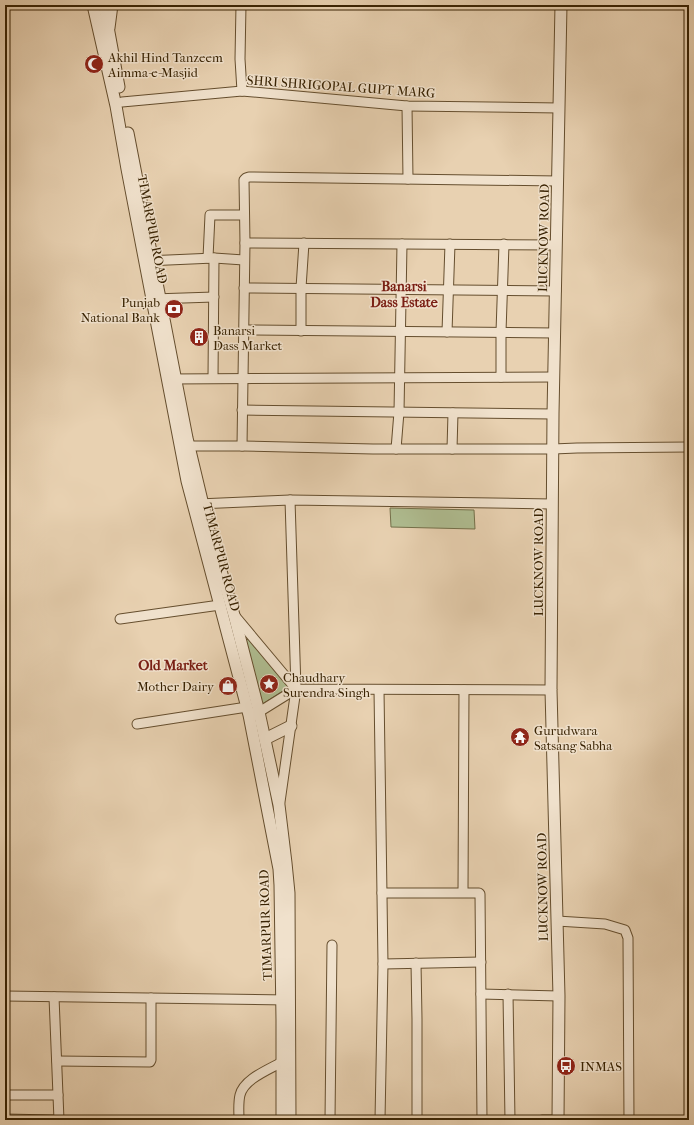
<svg xmlns="http://www.w3.org/2000/svg" width="694" height="1125" font-family="'IM FELL French Canon',serif">
	<style>
		.green { fill: #afbd91; stroke: #74704a }
		.lines { fill: none; stroke-linecap: round; stroke-linejoin: round }
		.minor-casing { stroke: #654e2e; stroke-width: 11 }
		.tertiary-casing { stroke: #654e2e; stroke-width: 13 }
		.minor { stroke: #f0e1cc; stroke-width: 9 }
		.tertiary { stroke: #f0e1cc; stroke-width: 11 }
		.labels { text-anchor: middle; stroke-width: 3; stroke-linejoin: round; paint-order: stroke }
		.poi-label { font-size: 13px; fill: #392303; stroke: #f0e1cc; text-anchor: start }
		.street-label { font-size: 13px; fill: #392303; stroke: #f0e1cc }
		.neighbourhood-label { font-size: 14px; font-weight: bold; fill: #7a1f14; stroke: #f0e1cc }
	</style>
	<rect width="100%" height="100%" fill="#e8d1b1"/>
	<filter id="stains"><feTurbulence type="fractalNoise" baseFrequency=".005" numOctaves="4"/><feColorMatrix values="0 0 0 0 .2 0 0 0 0 .09 0 0 0 0 .02 0 0 0 .5 -.17"/></filter>
	<radialGradient id="worn" r=".72"><stop offset=".6" stop-color="#630" stop-opacity="0"/><stop offset="1" stop-color="#630" stop-opacity=".3"/></radialGradient>
	<g class="green">
		<polygon points="390,508 474,510 475,529 391,527"/>
		<polygon points="249,639 289,687 261,705 246,640"/>
	</g>
	<g class="lines">
		<g class="minor-casing">
			<g id="minor">
				<polyline points="241,5 240,59 242,91"/>
				<polyline points="110,28 113,5"/>
				<polyline points="122,102 242,91 407,106 559,108"/>
				<polyline points="407,106 408,179"/>
				<polyline points="245,243 556,245"/>
				<polyline points="208,258 210,215 244,215"/>
				<polyline points="146,261 214,258 244,260"/>
				<polyline points="244,288 556,291"/>
				<polyline points="153,299 214,297"/>
				<polyline points="244,330 555,333"/>
				<polyline points="301,331 301,288 304,243"/>
				<polyline points="447,332 450,244"/>
				<polyline points="501,377 501,332 504,244"/>
				<polyline points="213,378 214,258"/>
				<polyline points="169,379 554,377"/>
				<polyline points="242,410 553,414"/>
				<polyline points="182,446 242,446 373,449 553,449 577,448 689,447"/>
				<polyline points="242,446 245,243 244,180 246,178 249,177 558,181"/>
				<polyline points="396,449 399,412 402,244"/>
				<polyline points="452,449 453,413"/>
				<polyline points="198,504 290,500 552,504"/>
				<polyline points="235,616 296,689 551,690"/>
				<polyline points="120,619 220,605"/>
				<polyline points="379,690 383,964 380,1120"/>
				<polyline points="254,714 259,712 296,689"/>
				<polyline points="137,724 247,707"/>
				<polyline points="280,802 296,689 290,500"/>
				<polyline points="463,892 464,690"/>
				<polyline points="382,893 479,893 480,894 482,1120"/>
				<polyline points="557,921 605,924 625,930 628,938 629,1120"/>
				<polyline points="416,963 417,1019 417,1120"/>
				<polyline points="383,964 481,962"/>
				<polyline points="481,994 559,996"/>
				<polyline points="508,994 510,1120"/>
				<polyline points="5,996 288,1000"/>
				<polyline points="54,997 59,1120"/>
				<polyline points="57,1061 150,1062 151,1060 151,998"/>
				<polyline points="5,1095 58,1095"/>
				<polyline points="5,1119 53,1120"/>
				<path d="M 239,1120 C 239,1112 238,1103 240,1095 C 244,1079 268,1070 282,1062 L 287,1062"/>
				<polyline points="330,1120 332,945"/>
				<polyline points="542,1120 558,1120"/>
			</g>
		</g>
		<g class="tertiary-casing">
			<g id="tertiary">
				<polyline points="93,5 116,106 127,169 187,481 249,715 279,869 280,885 282,1020 282,1120"/>
				<polyline points="104,5 119,87"/>
				<polyline points="128,133 187,438 209,530 234,615 259,712 279,805 286,863 289,893 290,1120"/>
				<polyline points="265,739 291,726"/>
				<polyline points="558,1120 559,996 551,690 553,414 561,5"/>
			</g>
		</g>
		<use href="#minor" class="minor"/>
		<use href="#tertiary" class="tertiary"/>
	</g>
	<defs>
		<g id="mosque-disc" transform="scale(1)"><circle r="9.5" fill="#8f2418" stroke="#f0e1cc"/><path d="M3.5-4.9A6 6 0 1 0 3.5 4.9A5 5 0 1 1 3.5-4.9Z" fill="#fff"/></g>
		<g id="bank-disc" transform="scale(1)"><circle r="9.5" fill="#8f2418" stroke="#f0e1cc"/><path d="M-6-4H6V4H-6ZM0-2.3a2.3 2.3 0 1 0 0 4.6a2.3 2.3 0 1 0 0-4.6Z" fill="#fff"/></g>
		<g id="building-disc" transform="scale(1)"><circle r="9.5" fill="#8f2418" stroke="#f0e1cc"/><path d="M-4-6H4V6H1V3H-1V6H-4ZM-2.5-4.3h1.7v1.8h-1.7ZM.8-4.3h1.7v1.8H.8ZM-2.5-1h1.7V.8h-1.7ZM.8-1h1.7V.8H.8Z" fill="#fff"/></g>
		<g id="sight-disc" transform="scale(1)"><circle r="9.5" fill="#8f2418" stroke="#f0e1cc"/><path d="M0-6L1.8-2.2L6-1.7L2.9 1.2L3.7 5.4L0 3.3L-3.7 5.4L-2.9 1.2L-6-1.7L-1.8-2.2Z" fill="#fff"/></g>
		<g id="shop-disc" transform="scale(1)"><circle r="9.5" fill="#8f2418" stroke="#f0e1cc"/><path d="M-5-2.5h2.3a2.7 3.5 0 0 1 5.4 0H5L5.5 6h-11ZM-1.5-2.5h3a1.5 2.3 0 0 0-3 0Z" fill="#fff"/></g>
		<g id="temple-disc" transform="scale(1)"><circle r="9.5" fill="#8f2418" stroke="#f0e1cc"/><path d="M0-6L5-2H3V0L6.5 2.5H4V6H1.5V3h-3V6H-4V2.5H-6.5L-3 0V-2H-5Z" fill="#fff"/></g>
		<g id="bus-disc" transform="scale(1)"><circle r="9.5" fill="#8f2418" stroke="#f0e1cc"/><path d="M-5-6H5V4H4V6H2V4H-2V6H-4V4H-5ZM-3.5-4V0h7V-4ZM-3.5 1.2v1.5H-2V1.2ZM2 1.2v1.5H3.5V1.2Z" fill="#fff"/></g>
	</defs>
	<g fill-rule="evenodd">
		<use href="#mosque-disc" x="94" y="64"/>
		<use href="#bank-disc" x="174" y="309"/>
		<use href="#building-disc" x="199" y="337"/>
		<use href="#sight-disc" x="269" y="684"/>
		<use href="#shop-disc" x="228" y="686"/>
		<use href="#temple-disc" x="520" y="737"/>
		<use href="#bus-disc" x="566" y="1066"/>
	</g>
	<g class="labels">
		<g class="poi-label">
			<text x="108" y="62">Akhil Hind Tanzeem<tspan x="108" dy="15">Aimma-e-Masjid</tspan></text>
			<text x="160" y="307" text-anchor="end">Punjab<tspan x="160" dy="15">National Bank</tspan></text>
			<text x="213" y="335">Banarsi<tspan x="213" dy="15">Dass Market</tspan></text>
			<text x="283" y="682">Chaudhary<tspan x="283" dy="15">Surendra Singh</tspan></text>
			<text x="214" y="691" text-anchor="end">Mother Dairy</text>
			<text x="534" y="735">Gurudwara<tspan x="534" dy="15">Satsang Sabha</tspan></text>
			<text x="580" y="1071">INMAS</text>
		</g>
		<g class="street-label">
			<text transform="translate(341 86) rotate(4)" y="5">SHRI SHRIGOPAL GUPT MARG</text>
			<text transform="translate(153 229) rotate(79)" y="5">TIMARPUR ROAD</text>
			<text transform="translate(543 238) rotate(-89)" y="5">LUCKNOW ROAD</text>
			<text transform="translate(222 557) rotate(75)" y="5">TIMARPUR ROAD</text>
			<text transform="translate(538 562) rotate(-90)" y="5">LUCKNOW ROAD</text>
			<text transform="translate(542 887) rotate(-91)" y="5">LUCKNOW ROAD</text>
			<text transform="translate(265 925) rotate(-92)" y="5">TIMARPUR ROAD</text>
		</g>
		<g class="neighbourhood-label">
			<text x="404" y="291">Banarsi<tspan x="404" dy="16">Dass Estate</tspan></text>
			<text x="173" y="670">Old Market</text>
		</g>
	</g>
	<rect width="694" height="1125" fill="none" stroke="#e8d1b1" stroke-width="20"/>
	<rect x="6" y="6" width="682" height="1113" fill="none" stroke="#392303" stroke-width="2"/>
	<rect x="10" y="10" width="674" height="1105" fill="none" stroke="#392303"/>
	<rect width="100%" height="100%" filter="url(#stains)"/>
	<rect width="100%" height="100%" fill="url(#worn)"/>
</svg>
